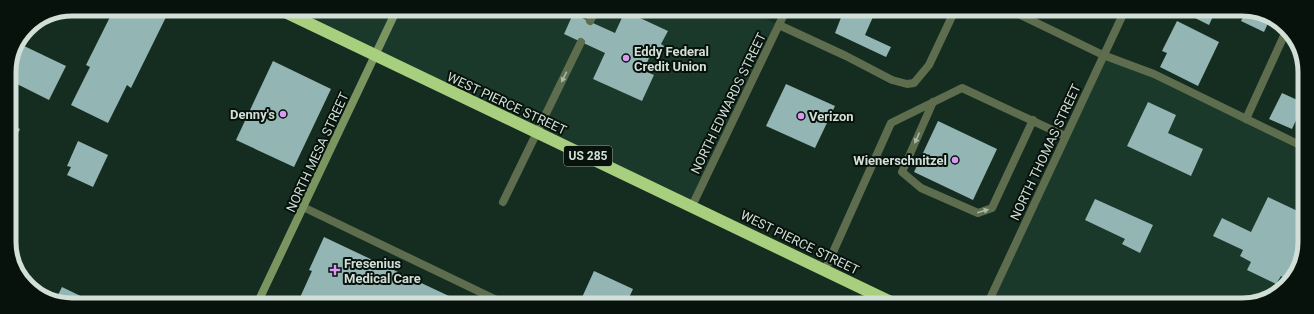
<svg xmlns="http://www.w3.org/2000/svg" width="1314" height="314" font-family="Roboto,sans-serif">
	<style>
		.built { fill: #1a392b }
		.building { fill: #93b5b3 }
		.lines { fill: none; stroke-linecap: round; stroke-linejoin: round }
		.lane { stroke: #5d6d4d; stroke-width: 8 }
		.street { stroke: #5d6d4d; stroke-width: 8 }
		.secondary { stroke: #7b9561; stroke-width: 8 }
		.highway { stroke: #a7cf7d; stroke-width: 12 }
		.oneway { fill: #a8b7a7 }
		.poi-dot { fill: #dc99f4; stroke: #08120d; stroke-width: 1.5 }
		.labels { text-anchor: middle; stroke-width: 4; stroke-linejoin: round; paint-order: stroke }
		.shield { fill: #08120d; stroke: #95a29a; stroke-width: 1 }
		.shield-label { font-size: 12px; font-weight: bold; fill: #d1dfd7 }
		.poi-label { font-size: 13px; font-weight: bold; fill: #d1dfd7; stroke: #08120d; text-anchor: start }
		.street-label { font-size: 13px; fill: #d1dfd7; stroke: #08120d }
		.rim { fill: none; stroke: #d1dfd7; stroke-width: 5 }
	</style>
	<rect width="100%" height="100%" fill="#152d21"/>
	<g class="built">
		<polygon points="279,9 748,10 779,25 692,206"/>
		<polygon points="1103,55 1154,74 1304,147 1304,254 1283,289 1246,305 987,305"/>
	</g>
	<g class="building">
		<polygon points="114,9 170,9 131,88 127,85 108,123 71,105 90,67 86,65"/>
		<polygon points="844,10 876,10 865,35 891,47 886,57 835,33"/>
		<polygon points="1056,10 1081,10 1078,18 1072,15 1071,17"/>
		<polygon points="1189,10 1216,10 1209,25 1187,14"/>
		<polygon points="1246,10 1254,10 1270,19 1264,32 1241,21"/>
		<polygon points="625,11 668,31 661,44 664,46 657,59 650,56 645,67 648,68 647,72 654,75 642,101 593,79 605,53 564,34 573,14 615,33"/>
		<polygon points="1177,21 1219,42 1198,86 1160,67 1167,53 1162,51"/>
		<polygon points="20,44 66,66 49,100 9,80 9,68"/>
		<polygon points="273,61 331,89 294,167 236,140"/>
		<polygon points="786,84 835,106 815,148 766,126"/>
		<polygon points="1282,93 1304,103 1292,129 1269,119"/>
		<polygon points="1148,102 1176,115 1168,133 1203,149 1191,176 1127,146"/>
		<polygon points="938,121 997,149 973,200 914,172"/>
		<polygon points="9,124 20,129 11,148 10,148"/>
		<polygon points="78,141 108,155 93,187 67,175 71,167 67,166"/>
		<polygon points="1268,197 1304,214 1304,254 1289,280 1281,276 1276,284 1247,270 1251,262 1240,256 1243,250 1213,236 1222,218 1251,232"/>
		<polygon points="1095,199 1153,225 1140,253 1122,244 1125,239 1085,220"/>
		<polygon points="324,237 417,281 466,304 297,304 312,271 309,270"/>
		<polygon points="594,271 633,289 626,304 579,304"/>
		<polygon points="62,287 97,304 60,304 55,301"/>
	</g>
	<g class="lines">
		<g class="lane">
			<polyline points="1010,10 1103,55 1154,74 1304,147"/>
			<polyline points="590,21 596,10"/>
			<polyline points="779,25 846,56 892,80 907,84 914,83 929,65 955,10"/>
			<polyline points="933,102 902,172 921,188 978,213 992,208 1033,120"/>
			<polyline points="1246,119 1287,29"/>
			<polyline points="503,202 581,42"/>
			<polyline points="303,207 505,304"/>
			<polyline points="825,270 891,123 962,88 1065,136"/>
		</g>
		<g class="street">
			<polyline points="692,206 786,10"/>
			<polyline points="987,305 1125,10"/>
		</g>
		<polyline class="secondary" points="257,304 397,9"/>
		<polyline class="highway" points="279,9 897,305"/>
	</g>
	<defs><path id="oneway-solid" d="M-6-.8H1V-3.2L6.5 0L1 3.2V.8H-6Z"/></defs>
	<g class="oneway">
		<use href="#oneway-solid" transform="translate(564 77) rotate(116)"/>
		<use href="#oneway-solid" transform="translate(917 138) rotate(114)"/>
		<use href="#oneway-solid" transform="translate(983 211) rotate(-16)"/>
	</g>
	<g class="poi-dot">
		<circle cx="626" cy="58" r="4"/>
		<circle cx="283" cy="114" r="4"/>
		<circle cx="801" cy="116" r="4"/>
		<circle cx="955" cy="160" r="4"/>
		<path d="M333 264h4v4h4v4h-4v4h-4v-4h-4v-4h4z"/>
	</g>
	<g class="labels">
		<rect class="shield" x="564" y="146" width="48" height="20" rx="3"/>
		<g class="shield-label">
			<text x="588" y="160">US 285</text>
		</g>
		<g class="poi-label">
			<text x="634" y="56">Eddy Federal<tspan x="634" dy="15">Credit Union</tspan></text>
			<text x="275" y="119" text-anchor="end">Denny's</text>
			<text x="809" y="121">Verizon</text>
			<text x="947" y="165" text-anchor="end">Wienerschnitzel</text>
			<text x="344" y="268">Fresenius<tspan x="344" dy="15">Medical Care</tspan></text>
		</g>
		<g class="street-label">
			<text transform="translate(507 103) rotate(25)" y="5">WEST PIERCE STREET</text>
			<text transform="translate(728 103) rotate(-64)" y="5">NORTH EDWARDS STREET</text>
			<text transform="translate(317 152) rotate(-65)" y="5">NORTH MESA STREET</text>
			<text transform="translate(1045 152) rotate(-65)" y="5">NORTH THOMAS STREET</text>
			<text transform="translate(800 242) rotate(26)" y="5">WEST PIERCE STREET</text>
		</g>
	</g>
	<path d="M0 0H1314V314H0ZM72 16H1242A56 56 0 0 1 1298 72V242A56 56 0 0 1 1242 298H72A56 56 0 0 1 16 242V72A56 56 0 0 1 72 16Z" fill="#08120d" fill-rule="evenodd"/>
	<path class="rim" d="M72 16H1242A56 56 0 0 1 1298 72V242A56 56 0 0 1 1242 298H72A56 56 0 0 1 16 242V72A56 56 0 0 1 72 16Z"/>
</svg>
